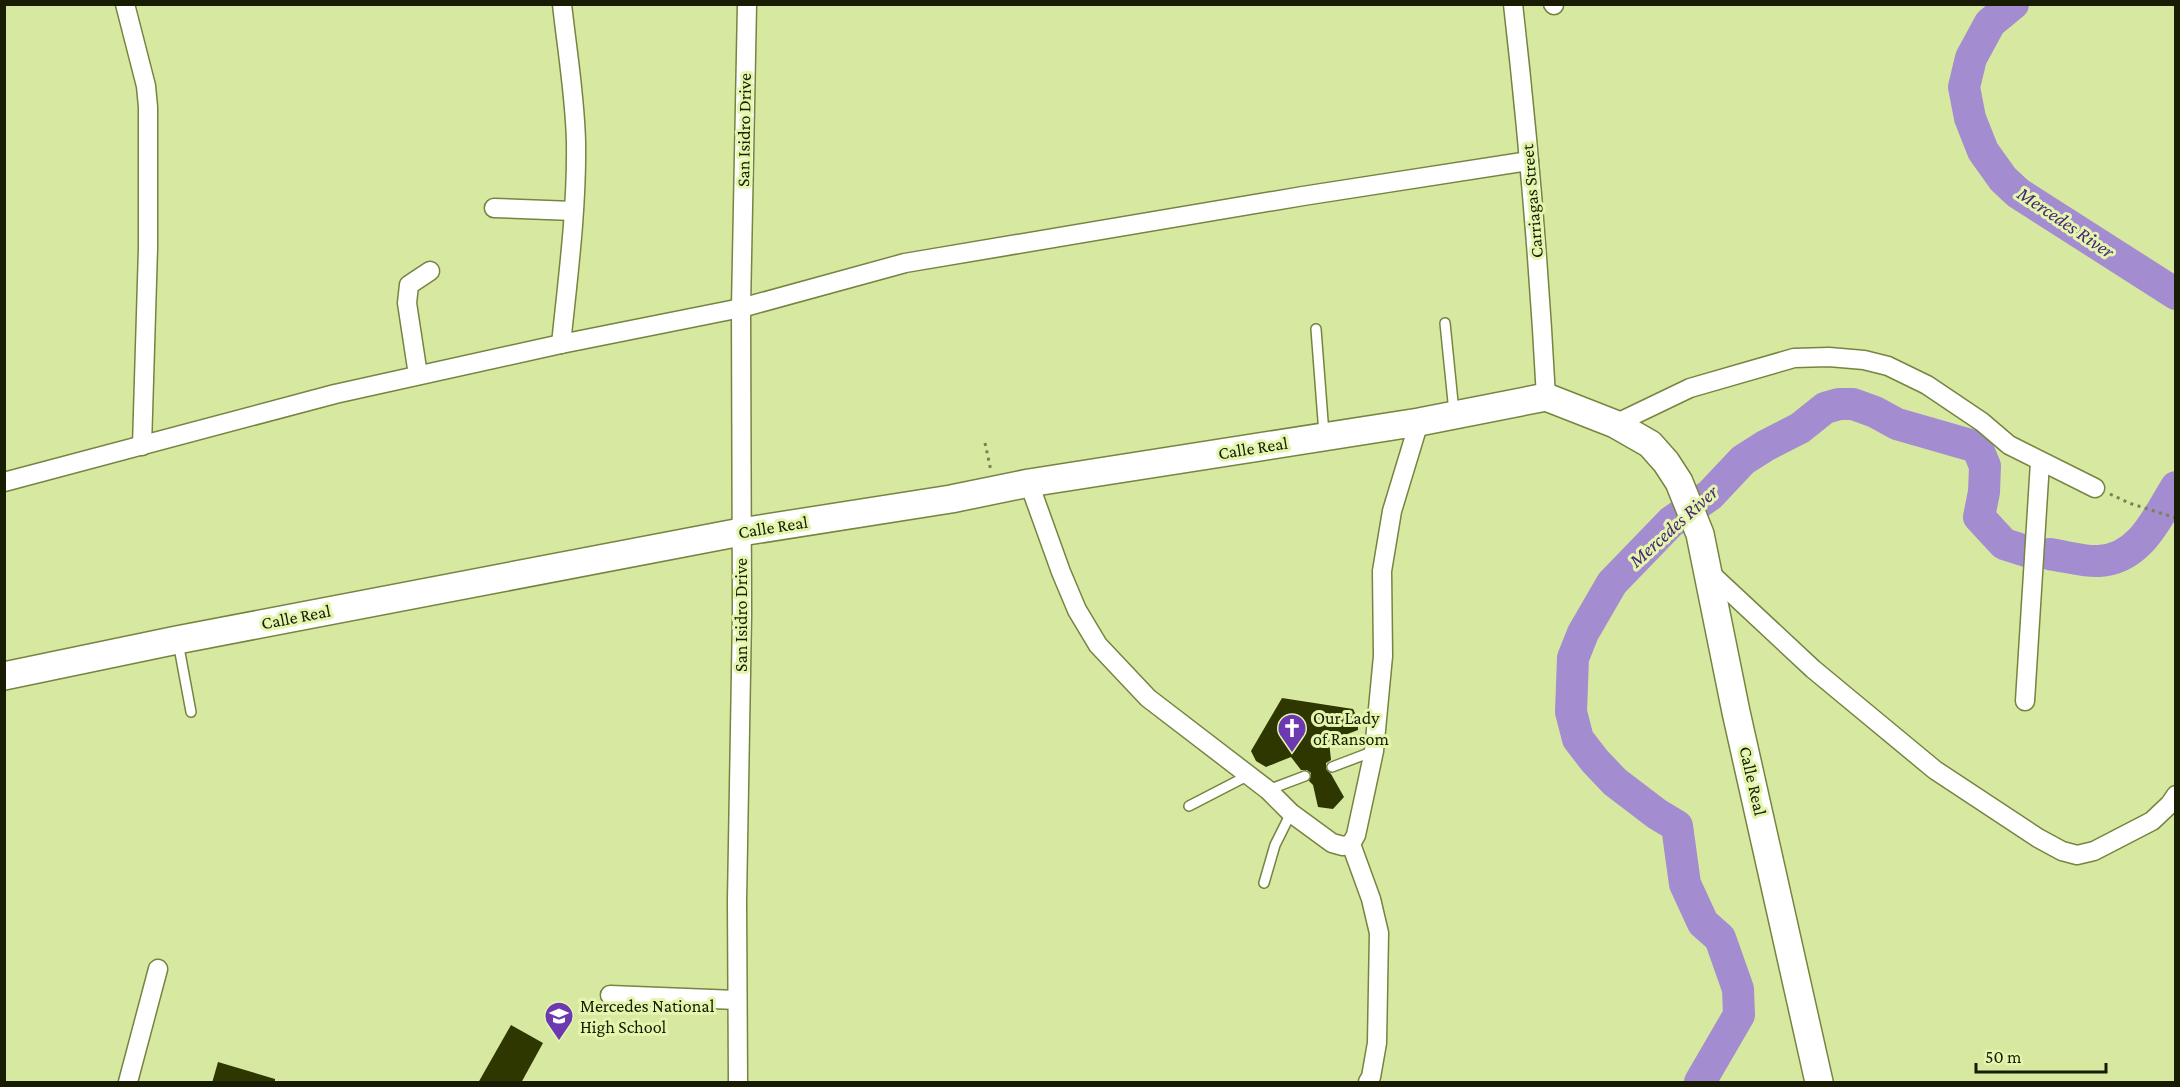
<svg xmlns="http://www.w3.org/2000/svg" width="2180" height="1087" font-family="'Crimson Pro',serif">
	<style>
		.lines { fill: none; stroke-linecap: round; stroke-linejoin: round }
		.river { stroke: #a38ccf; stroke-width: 32 }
		.building { fill: #2e3700 }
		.lane-casing { stroke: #758440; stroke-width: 12 }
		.street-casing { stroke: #758440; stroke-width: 21 }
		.secondary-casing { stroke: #758440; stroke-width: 30 }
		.path { stroke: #788352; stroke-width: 3; stroke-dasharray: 3 4.5; stroke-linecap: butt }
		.lane { stroke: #fff; stroke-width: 9 }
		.street { stroke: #fff; stroke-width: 18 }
		.secondary { stroke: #fff; stroke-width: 27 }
		.labels { text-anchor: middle; stroke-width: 6; stroke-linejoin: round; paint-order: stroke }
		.street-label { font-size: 18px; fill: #171c02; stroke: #e4f6ae }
		.poi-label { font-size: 18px; fill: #171c02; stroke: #e4f6ae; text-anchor: start }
		.water-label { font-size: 20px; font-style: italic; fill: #492776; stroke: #e4f6ae }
	</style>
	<rect width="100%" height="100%" fill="#d7e9a1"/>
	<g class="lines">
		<g class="river">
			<polyline points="2013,4 1990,23 1971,58 1964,87 1970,118 1983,151 2003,179 2018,193 2176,294"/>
			<path d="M 2049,554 C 2065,556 2083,562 2099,561 C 2140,559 2157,518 2176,487"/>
			<polyline points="1700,1082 1739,1015 1738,989 1720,938 1703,923 1685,884 1677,826 1657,814 1615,782 1595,761 1578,739 1571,712 1573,658 1583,633 1612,583 1671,522 1710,495 1743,460 1765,446 1800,428 1825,408 1839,404 1853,404 1875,412 1897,424 1977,447 1985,466 1984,492 1979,517 2004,544 2026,551"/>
		</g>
	</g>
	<g class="building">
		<polygon points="1282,698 1353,709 1358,719 1358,730 1329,741 1331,760 1326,763 1326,769 1331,774 1344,797 1333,809 1318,807 1313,785 1309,781 1311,773 1307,770 1301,770 1291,757 1266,767 1256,761 1251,751"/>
		<polygon points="511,1025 543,1043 521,1083 478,1083"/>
		<polygon points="218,1062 275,1079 275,1083 212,1083"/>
	</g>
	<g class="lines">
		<g class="lane-casing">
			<g id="lane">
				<polyline points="1445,323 1454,412"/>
				<polyline points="1316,329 1324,434"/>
				<polyline points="178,642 191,712"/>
				<polyline points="1332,767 1374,751"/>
				<polyline points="1268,790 1305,776"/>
				<polyline points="1189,806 1249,775"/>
				<polyline points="1264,883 1275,845 1291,813"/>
			</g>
		</g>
		<g class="street-casing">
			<g id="street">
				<polyline points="125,4 146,86 148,107 148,248 142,446"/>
				<path d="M 1513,4 C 1528,135 1539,266 1546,397"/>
				<polyline points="1553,4 1554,5"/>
				<polyline points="494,208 573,211"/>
				<path d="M 561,344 C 568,277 577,209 576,142 C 575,96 567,50 562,4"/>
				<polyline points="418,375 407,303 409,285 430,271"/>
				<polyline points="1615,424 1690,388 1794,358 1829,357 1864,360 1888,366 1927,385 1982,422 2009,445 2095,488"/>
				<polyline points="4,482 335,394 561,344 741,308 905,263 1303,196 1529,161"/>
				<polyline points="1029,483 1061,572 1077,610 1098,645 1148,698 1268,790 1291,813 1332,843 1343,846 1351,844 1356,835 1374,751 1383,656 1382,571 1392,511 1419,422"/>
				<polyline points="1709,572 1813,669 1935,770 2038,838 2062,851 2077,855 2094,851 2152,821 2170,804 2176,795"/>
				<polyline points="2025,701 2040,462"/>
				<polyline points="1351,844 1371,899 1379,933 1377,1043 1371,1077 1368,1082"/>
				<polyline points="610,995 737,1000"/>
				<polyline points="128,1082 158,969"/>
				<polyline points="738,1082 737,901 742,615 741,308 747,4"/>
			</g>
		</g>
		<g class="secondary-casing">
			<polyline id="secondary" points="4,676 177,640 741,532 951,499 1029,483 1419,422 1546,397 1615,424 1650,444 1666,462 1679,482 1700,534 1736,712 1819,1082"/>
		</g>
		<g class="path">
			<polyline points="985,443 991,471"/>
			<polyline points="2110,494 2129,503 2176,518"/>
		</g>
		<use href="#lane" class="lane"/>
		<use href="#street" class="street"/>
		<use href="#secondary" class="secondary"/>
	</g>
	<defs>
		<g id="church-pin" transform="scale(1.5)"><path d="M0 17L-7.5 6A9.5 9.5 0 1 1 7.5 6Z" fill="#6d39b0" stroke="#e4f6ae"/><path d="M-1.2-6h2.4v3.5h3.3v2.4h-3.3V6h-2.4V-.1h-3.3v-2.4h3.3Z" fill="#fff"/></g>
		<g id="school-pin" transform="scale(1.5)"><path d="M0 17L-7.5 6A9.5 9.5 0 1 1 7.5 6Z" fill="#6d39b0" stroke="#e4f6ae"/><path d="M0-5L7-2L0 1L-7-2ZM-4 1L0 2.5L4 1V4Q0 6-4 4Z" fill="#fff"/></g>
	</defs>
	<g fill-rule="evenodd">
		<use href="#church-pin" x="1292" y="728"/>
		<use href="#school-pin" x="559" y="1016"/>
	</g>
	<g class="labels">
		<g class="street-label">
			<text transform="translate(744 130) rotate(-89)" y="6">San Isidro Drive</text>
			<text transform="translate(1532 201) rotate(-95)" y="6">Carriagas Street</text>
			<text transform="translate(1253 448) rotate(-9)" y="6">Calle Real</text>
			<text transform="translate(773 527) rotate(-9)" y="6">Calle Real</text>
			<text transform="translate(741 615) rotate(-90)" y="6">San Isidro Drive</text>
			<text transform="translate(296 617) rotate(-11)" y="6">Calle Real</text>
			<text transform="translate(1753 781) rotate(77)" y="6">Calle Real</text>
		</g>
		<g class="poi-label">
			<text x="1313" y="724">Our Lady<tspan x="1313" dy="21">of Ransom</tspan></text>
			<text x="580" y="1012">Mercedes National<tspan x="580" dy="21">High School</tspan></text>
		</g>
		<g class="water-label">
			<text transform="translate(2066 222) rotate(34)" y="7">Mercedes River</text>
			<text transform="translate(1673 526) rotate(-42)" y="7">Mercedes River</text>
		</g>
	</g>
	<rect width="2180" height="1087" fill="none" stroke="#171c02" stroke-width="12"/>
	<path d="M1976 1063v9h130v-9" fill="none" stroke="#171c02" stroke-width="3"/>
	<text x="1985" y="1063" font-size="18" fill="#171c02" stroke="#e4f6ae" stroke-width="4.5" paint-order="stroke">50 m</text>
</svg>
